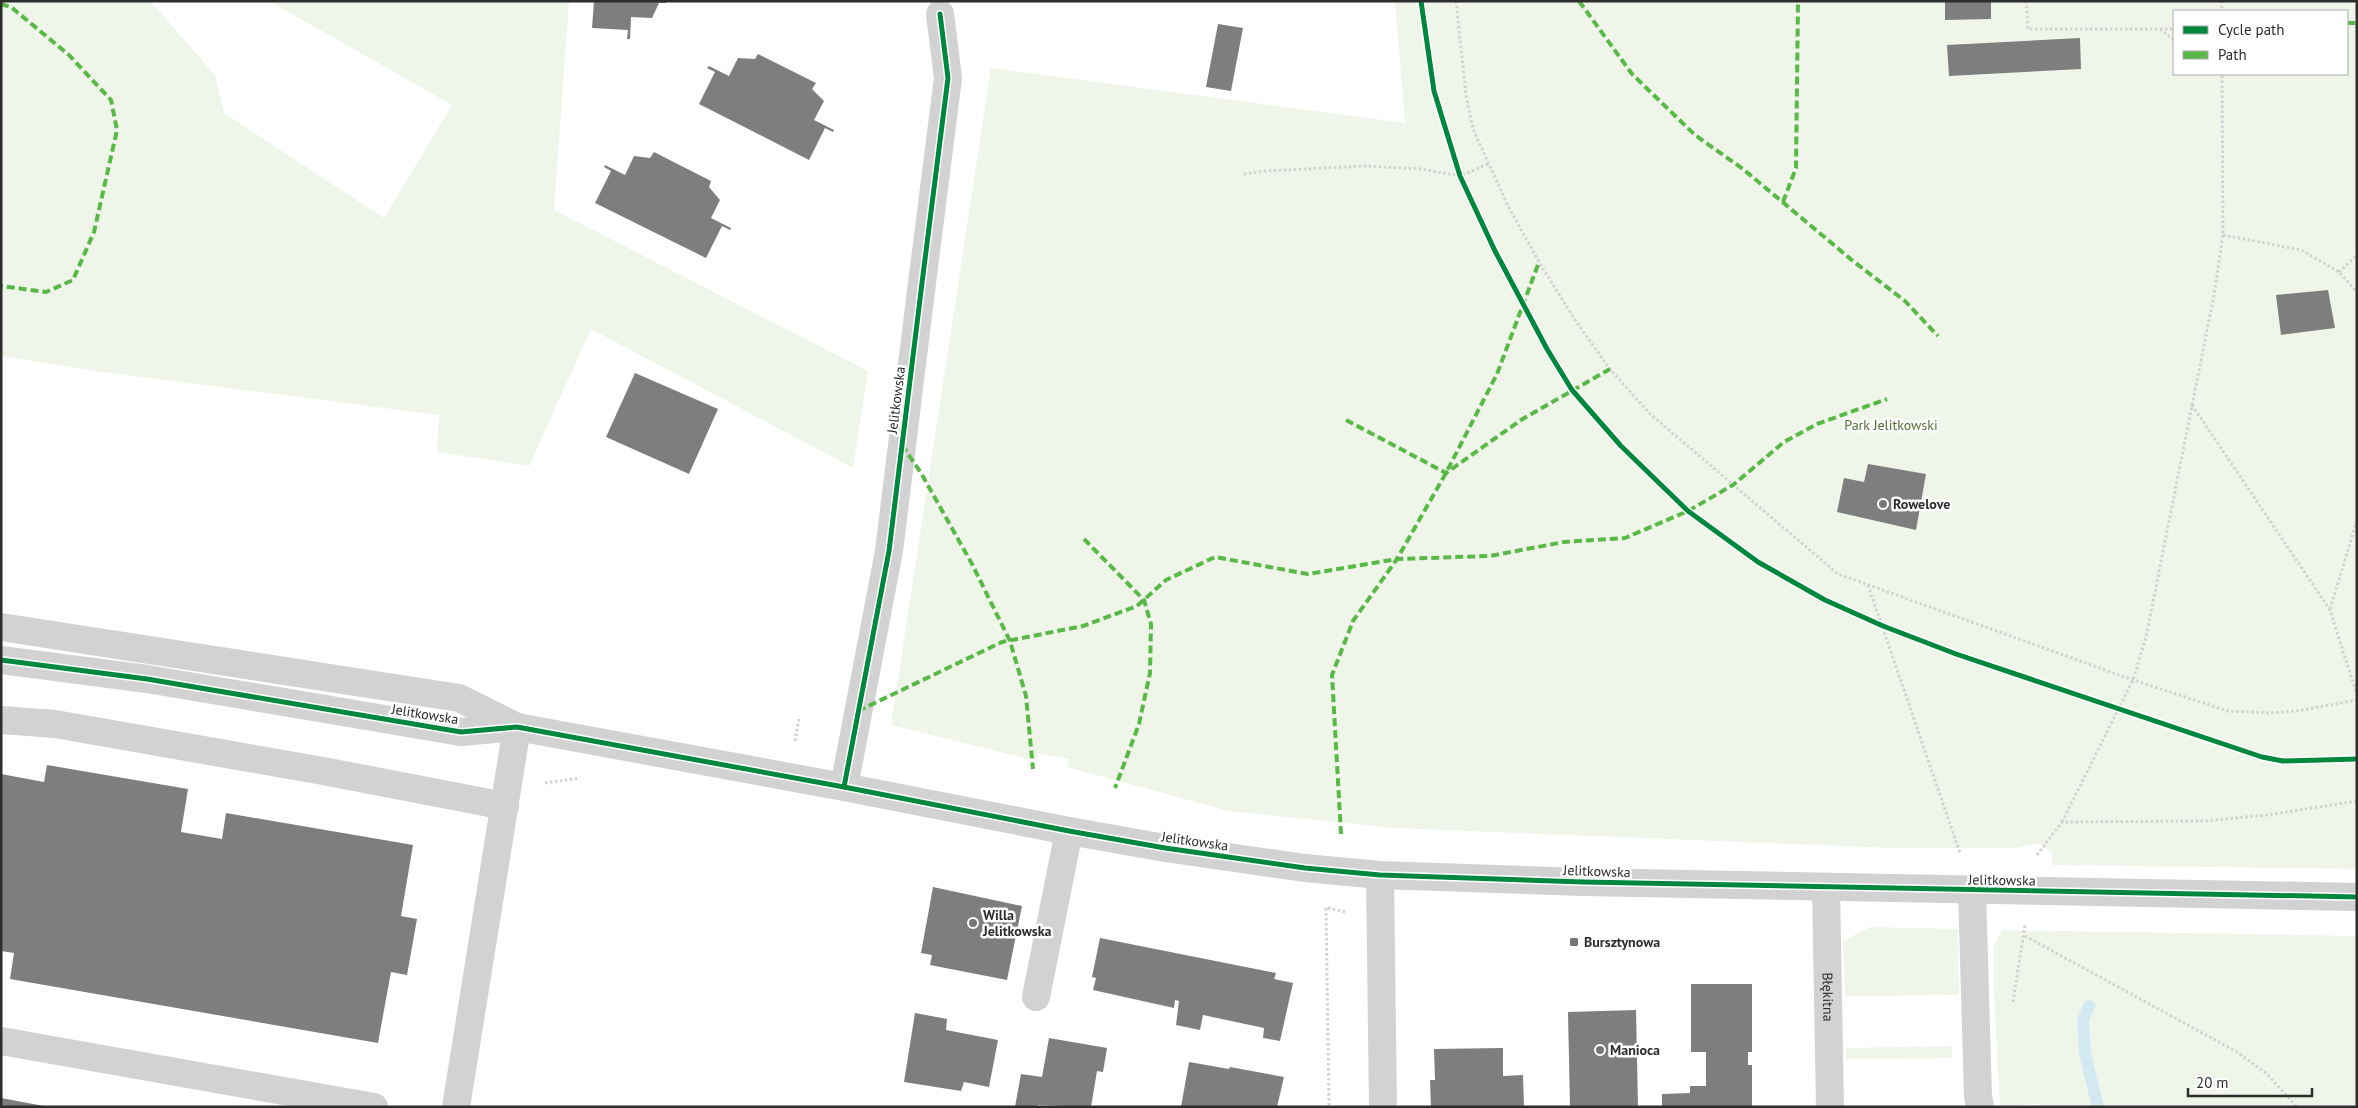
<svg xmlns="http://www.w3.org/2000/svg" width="2358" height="1108" font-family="'PT Sans',sans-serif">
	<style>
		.green { fill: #f0f5ea; fill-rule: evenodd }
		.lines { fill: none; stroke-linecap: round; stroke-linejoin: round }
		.stream { stroke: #d4eaf3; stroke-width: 12 }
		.building { fill: #7e7e7e }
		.path { stroke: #d2d2d2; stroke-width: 3; stroke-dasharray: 2.5 2.5; stroke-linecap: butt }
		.minor { stroke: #d2d2d2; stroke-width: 28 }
		.quiet { stroke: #58b947; stroke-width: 4; stroke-dasharray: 8 4; stroke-linecap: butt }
		.cycleway-casing { stroke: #fff; stroke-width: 8 }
		.cycleway { stroke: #00873e; stroke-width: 5 }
		.poi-dot { fill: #767676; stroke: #fff; stroke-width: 2 }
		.labels { text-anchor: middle; stroke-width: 5; stroke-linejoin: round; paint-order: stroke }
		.street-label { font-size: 14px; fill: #2d2d2d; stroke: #fff }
		.park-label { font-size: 14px; fill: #546c36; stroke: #fff }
		.poi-label { font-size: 14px; font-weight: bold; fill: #2d2d2d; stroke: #fff; text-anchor: start }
	</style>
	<rect width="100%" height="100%" fill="#fff"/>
	<g class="green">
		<polygon points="1,1 150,1 215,75 224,113 384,218 452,105 269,1 569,1 554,210 868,371 853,468 591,329 529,466 437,452 439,415 95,371 1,356"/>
		<path d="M 1395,1 L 2357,1 L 2357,869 L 2052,865 L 2052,853 L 2039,843 L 2016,848 L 1891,848 L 1393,828 L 1229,811 L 1067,767 L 1070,759 L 1038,753 L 1036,761 L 891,725 L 991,68 L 1405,123 ZM 2174,11 L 2347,11 L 2347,74 L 2174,74 Z"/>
		<polygon points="1870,927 1958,929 1959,995 1845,996 1843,941"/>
		<polygon points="2002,930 2357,936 2357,1107 2039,1107 2038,1104 2000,1107 1994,995 1994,945"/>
		<polygon points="1952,1046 1952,1058 1846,1059 1846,1048"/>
	</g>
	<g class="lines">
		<polyline class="stream" points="2089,1006 2083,1020 2085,1054 2098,1107"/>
	</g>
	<g class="building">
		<polygon points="594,1 666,1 666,3 659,3 652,18 631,17 630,39 627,39 628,30 592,28"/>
		<polygon points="1945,1 1991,1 1991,19 1945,20"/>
		<polygon points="1218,24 1243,28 1231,91 1206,87"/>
		<polygon points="2080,38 2081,69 1949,76 1947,45"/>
		<polygon points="758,54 816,83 812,89 824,101 814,120 834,130 833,132 825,128 809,160 699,104 715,72 707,68 709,66 729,76 738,58 755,59"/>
		<polygon points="654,152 711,181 709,187 720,200 711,218 731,228 730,230 722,226 706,258 595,203 611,171 604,167 605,165 625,175 634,156 650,158"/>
		<polygon points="2328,290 2335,328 2281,335 2276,295"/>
		<polygon points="635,373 718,409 689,474 606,437"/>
		<polygon points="1868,464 1926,474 1916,530 1837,512 1844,478 1864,482"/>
		<polygon points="47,765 188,789 181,832 222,839 226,813 413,845 401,916 417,919 407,975 391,972 378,1043 10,979 14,953 1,951 1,774 44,782"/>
		<polygon points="933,887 1022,906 1007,980 930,965 932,955 921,953"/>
		<polygon points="1100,938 1276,973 1274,979 1293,983 1280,1041 1263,1038 1264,1028 1203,1015 1200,1030 1176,1025 1179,1001 1175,1000 1174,1008 1093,990 1096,978 1092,977"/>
		<polygon points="1691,984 1752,984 1752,1052 1748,1052 1748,1065 1752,1065 1752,1107 1662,1107 1662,1094 1690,1093 1690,1086 1706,1086 1706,1052 1691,1052"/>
		<polygon points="1636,1010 1638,1107 1570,1107 1568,1012"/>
		<polygon points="915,1013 947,1019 946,1030 998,1040 989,1087 964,1082 961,1091 904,1082"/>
		<polygon points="1049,1038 1107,1048 1103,1072 1097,1071 1091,1107 1038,1105 1037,1107 1015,1107 1021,1074 1042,1077"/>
		<polygon points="1503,1048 1503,1076 1523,1075 1524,1107 1431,1107 1430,1080 1435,1080 1434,1049"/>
		<polygon points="1189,1062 1229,1069 1230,1067 1284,1077 1277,1107 1181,1107"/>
		<polygon points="1,1098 44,1106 44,1107 1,1107"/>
	</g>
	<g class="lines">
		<g class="path">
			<polyline points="1456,1 1466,95 1473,129 1508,206 1539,262 1575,320 1610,369 1649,413 1838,574 2133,680 2228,711 2271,713 2297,711 2357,700"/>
			<polyline points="2026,1 2028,29 2174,29"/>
			<polyline points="2221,1 2222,11"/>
			<polyline points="2160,29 2174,40"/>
			<polyline points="1244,174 1264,171 1364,166 1421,169 1460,176 1488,164"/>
			<polyline points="2223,235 2301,250 2339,272 2357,292"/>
			<polyline points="2339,272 2357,255"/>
			<polyline points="2192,405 2330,610 2357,695"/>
			<polyline points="1868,585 1960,853"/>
			<polyline points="2330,609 2357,520"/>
			<polyline points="795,741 799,719"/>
			<polyline points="545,783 580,778"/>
			<polyline points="2062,822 2133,680 2146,637 2214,295 2223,235 2222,74"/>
			<polyline points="2037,855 2062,822 2205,821 2267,815 2357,801"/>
			<polyline points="1326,908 1329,1107"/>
			<polyline points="1328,908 1346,912"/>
			<polyline points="2025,936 2237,1052 2267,1074 2297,1107"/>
			<polyline points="2013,1002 2025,925"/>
		</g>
		<g class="minor">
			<polyline points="1,627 459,698 517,727"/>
			<polyline points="1,660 147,679 461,732 517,727 844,787 1069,831 1165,848 1305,868 1380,875 1583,882 2357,897"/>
			<polyline points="1,720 55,724 323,771 505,806"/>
			<polyline points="844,787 889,551 922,283 948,78 940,14"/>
			<polyline points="1380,875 1383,1107"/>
			<path id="s1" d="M 1826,888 L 1830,1107"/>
			<polyline points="1972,891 1978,1096 1980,1107"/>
			<polyline points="1036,997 1069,831"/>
			<polyline points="1,1041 374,1107"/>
			<polyline points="456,1107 517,727"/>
		</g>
		<g class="quiet">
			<polyline points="1579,1 1632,74 1695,135 1743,169 1853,261 1905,301 1938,336"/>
			<polyline points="1,4 11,7 69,55 111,100 117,130 94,232 73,280 46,292 1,286"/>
			<polyline points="2347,23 2357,23"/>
			<polyline points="1783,202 1796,168 1798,1"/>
			<polyline points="1346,420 1446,473 1521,420 1610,369"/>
			<polyline points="902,445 921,473 972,564 1010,641 1026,696 1033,769"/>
			<polyline points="1084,539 1144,600 1151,624 1150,673 1139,724 1115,788"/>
			<polyline points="858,711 1002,642 1083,626 1137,606 1166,580 1215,557 1308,574 1397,559 1490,556 1564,542 1625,538 1688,511 1733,485 1784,442 1817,424 1887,399"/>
			<polyline points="1341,834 1332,675 1353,621 1397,559 1446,473 1497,374 1539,262"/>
		</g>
		<g class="cycleway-casing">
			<g id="cycleway">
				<polyline points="1421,1 1434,91 1460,176 1495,251 1547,349 1572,390 1621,446 1688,511 1758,562 1825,600 1883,626 1956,654 2262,757 2283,761 2357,759"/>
				<polyline points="1,660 147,679 461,732 517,727 844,787 1069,831 1165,848 1305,868 1380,875 1583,882 2357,897"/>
				<polyline points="844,787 889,551 922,283 948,78 940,14"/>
			</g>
		</g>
		<use href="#cycleway" class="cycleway"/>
	</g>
	<g class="poi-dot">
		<circle cx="1883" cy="504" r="5"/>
		<circle cx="973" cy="923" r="5"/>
		<rect x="1569" y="937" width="10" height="10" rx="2.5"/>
		<circle cx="1600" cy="1050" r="5"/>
	</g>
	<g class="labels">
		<g class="street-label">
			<text transform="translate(896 400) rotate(-83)" y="5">Jelitkowska</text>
			<text transform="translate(425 714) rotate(9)" y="5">Jelitkowska</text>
			<text transform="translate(1195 841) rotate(8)" y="5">Jelitkowska</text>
			<text transform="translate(1597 871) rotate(2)" y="5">Jelitkowska</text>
			<text transform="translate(2002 880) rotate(1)" y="5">Jelitkowska</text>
			<text dy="5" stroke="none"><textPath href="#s1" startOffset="109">Błękitna</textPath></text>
		</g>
		<g class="park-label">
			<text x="1891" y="430">Park Jelitkowski</text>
		</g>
		<g class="poi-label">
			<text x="1893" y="509">Rowelove</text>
			<text x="983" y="920">Willa<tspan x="983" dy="16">Jelitkowska</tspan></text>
			<text x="1584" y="947">Bursztynowa</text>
			<text x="1610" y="1055">Manioca</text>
		</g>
	</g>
	<rect width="2358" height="1108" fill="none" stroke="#2d2d2d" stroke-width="5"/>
	<rect x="2173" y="10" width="175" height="65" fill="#ffffff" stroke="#ababab"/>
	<rect x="2183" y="26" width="25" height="8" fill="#00873e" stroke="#ababab"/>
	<text x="2218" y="35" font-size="15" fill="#2d2d2d">Cycle path</text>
	<rect x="2183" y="51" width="25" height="8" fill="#58b947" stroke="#ababab"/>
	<text x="2218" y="60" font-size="15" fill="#2d2d2d">Path</text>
	<path d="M2188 1088v8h124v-8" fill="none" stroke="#2d2d2d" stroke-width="2.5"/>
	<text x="2196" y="1088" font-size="15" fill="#2d2d2d" stroke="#ffffff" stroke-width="4" paint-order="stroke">20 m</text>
</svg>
